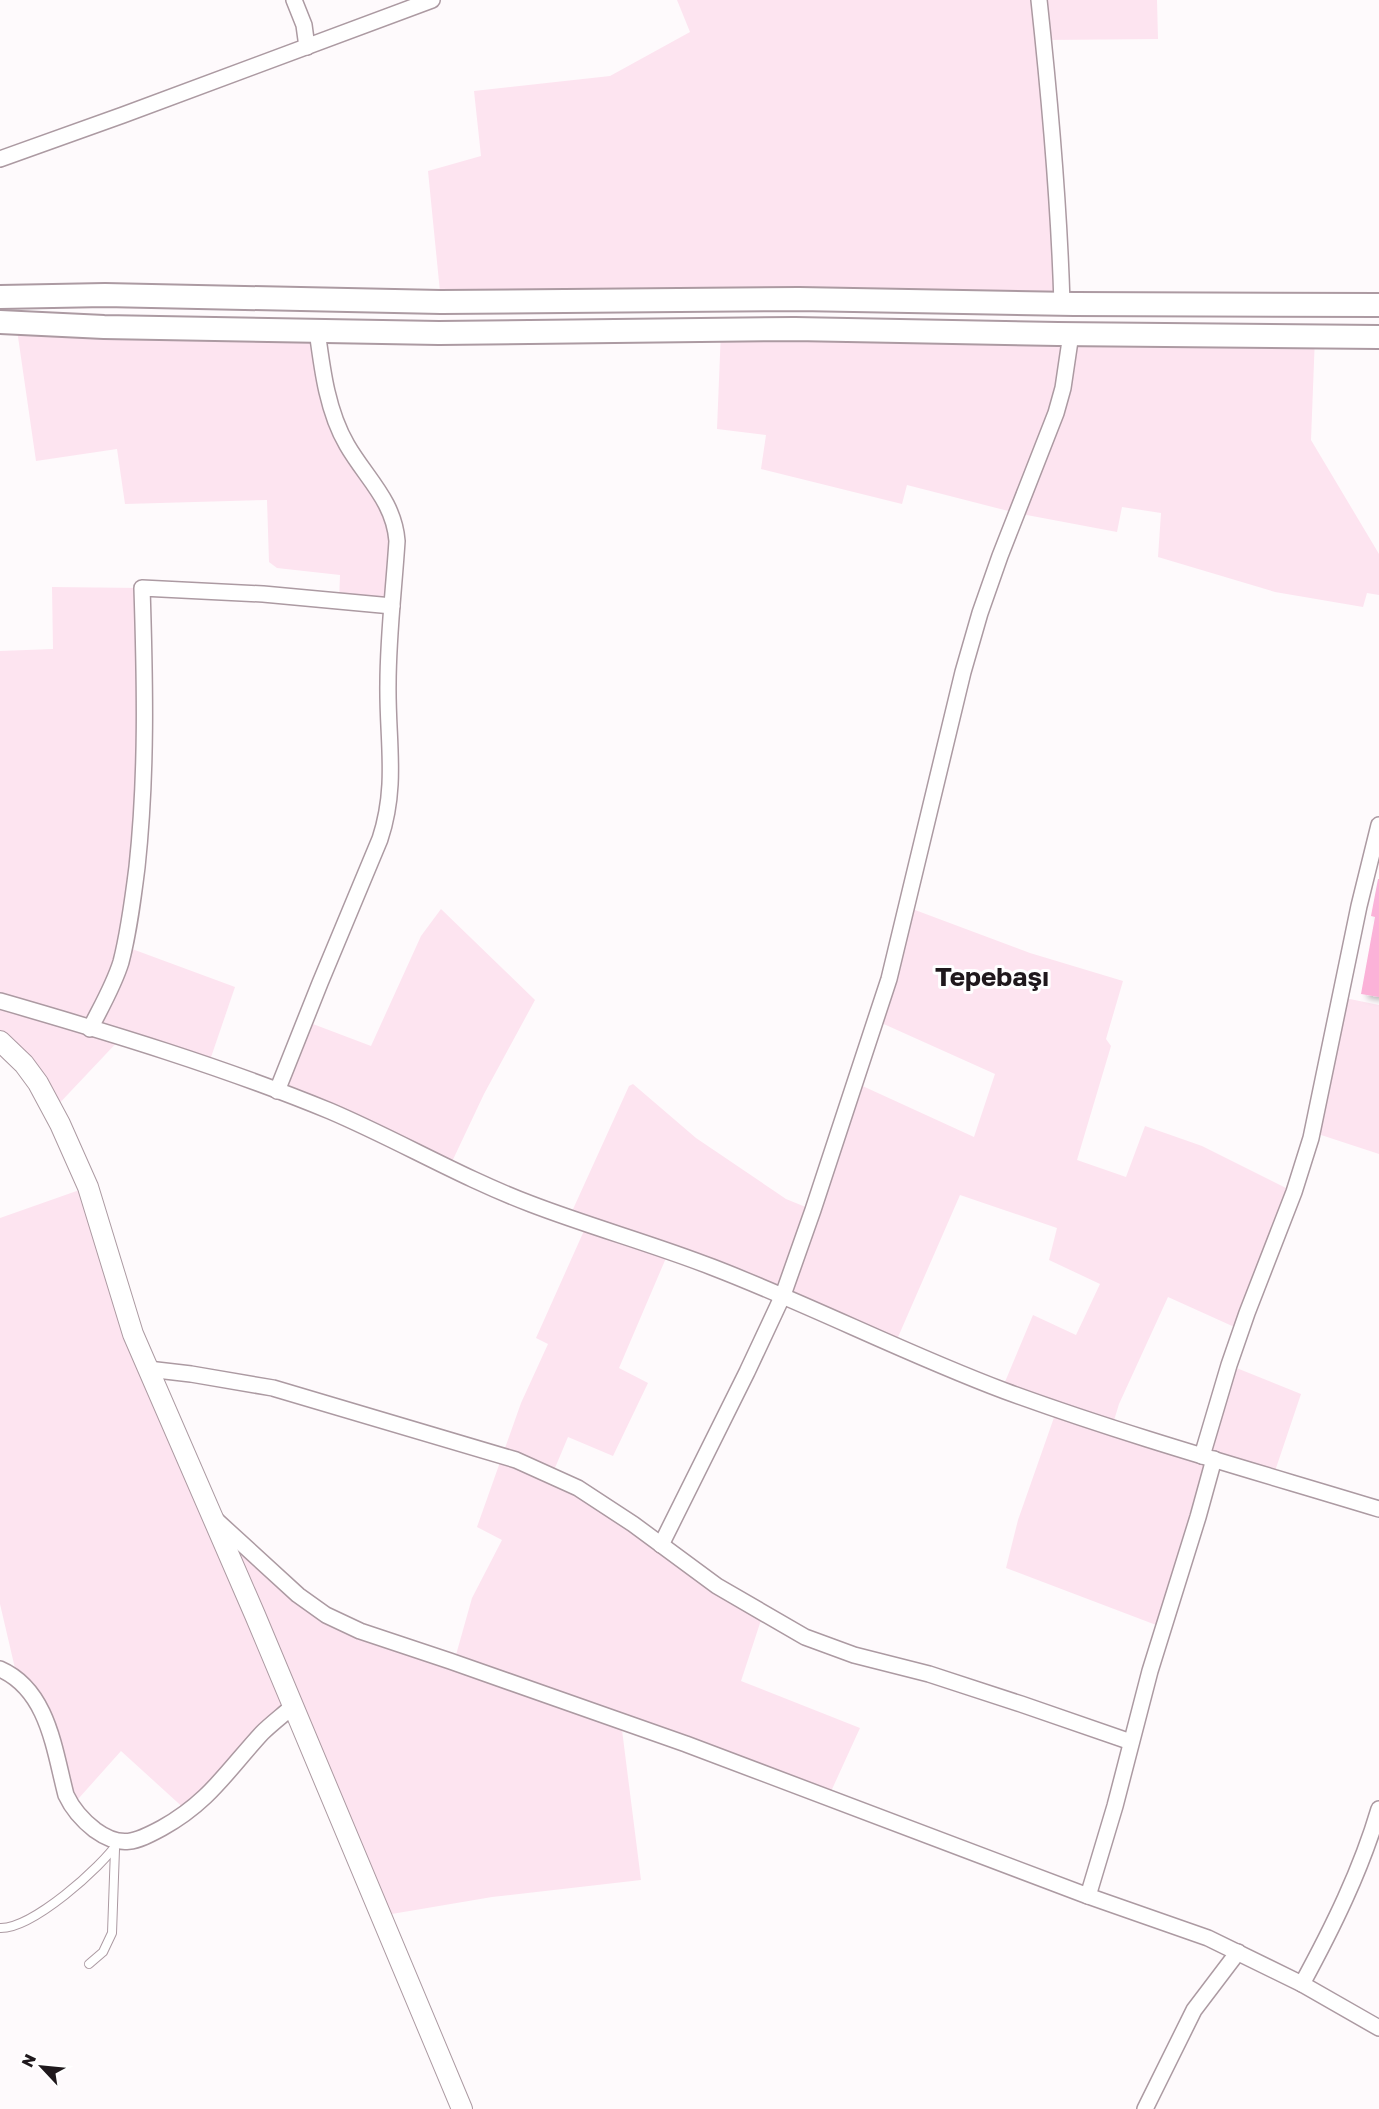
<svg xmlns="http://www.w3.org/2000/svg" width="1379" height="2109" font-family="'Golos Text',sans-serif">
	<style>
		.green { fill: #fde4f0 }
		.building { fill: #fbb2d8; filter: url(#shadow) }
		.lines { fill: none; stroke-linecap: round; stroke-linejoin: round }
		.service-casing { stroke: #ac9aa2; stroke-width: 10 }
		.minor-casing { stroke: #ac9aa2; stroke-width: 18 }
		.tertiary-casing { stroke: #ac9aa2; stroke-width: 22 }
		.secondary-casing { stroke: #ac9aa2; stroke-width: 26 }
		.service { stroke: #fff; stroke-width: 8 }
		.minor { stroke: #fff; stroke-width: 15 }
		.tertiary { stroke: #fff; stroke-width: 20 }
		.secondary { stroke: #fff; stroke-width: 22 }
		.labels { text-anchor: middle; stroke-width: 6; stroke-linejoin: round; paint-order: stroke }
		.district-label { font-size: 26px; font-weight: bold; fill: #1f181c; stroke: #fff }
	</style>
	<defs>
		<filter id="shadow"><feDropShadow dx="6" dy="4" stdDeviation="3" flood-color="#0004"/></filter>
	</defs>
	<rect width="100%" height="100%" fill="#fefafc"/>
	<g class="green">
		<polygon points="677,0 1157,0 1158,39 1044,40 1062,304 441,302 428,171 481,156 474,91 610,76 690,32"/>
		<polygon points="16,323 317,330 334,413 392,513 392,606 339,601 340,575 277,568 269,562 267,500 125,504 117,449 36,461"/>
		<polygon points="721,330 1315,336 1311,440 1379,554 1379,595 1367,593 1363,607 1275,592 1158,557 1161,513 1122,507 1117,532 1016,513 907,485 902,504 761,469 766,435 717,429"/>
		<polygon points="52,587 142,588 145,688 124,946 235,987 208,1066 121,1038 53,1110 0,1041 0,651 53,649"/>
		<polygon points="907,907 1030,953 1123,981 1106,1039 1111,1046 1077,1160 1126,1177 1145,1126 1202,1146 1294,1192 1241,1330 1168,1297 1119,1404 1112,1427 1202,1455 1229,1365 1301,1394 1273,1477 1214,1459 1164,1628 1006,1568 1018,1520 1057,1409 1002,1389 1033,1315 1076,1335 1100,1284 1049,1260 1057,1228 960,1195 895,1344 669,1251 619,1368 648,1383 613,1456 568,1437 552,1475 763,1614 741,1681 860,1728 828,1798 621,1722 641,1880 492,1897 380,1916 293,1707 188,1812 121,1751 71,1807 53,1743 17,1677 0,1604 0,1218 88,1187 211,1515 311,1605 454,1662 472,1598 502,1540 477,1527 521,1403 548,1344 536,1338 587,1224 569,1218 629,1086 633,1084 696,1138 786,1199 813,1210 856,1083 974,1137 995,1074 877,1021"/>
		<polygon points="441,909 535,1000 484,1094 449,1168 277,1091 305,1021 371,1046 421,936"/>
		<polygon points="1340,997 1379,1005 1379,1154 1312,1132"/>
	</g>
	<polygon class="building" points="1378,879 1379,879 1379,997 1361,994 1375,917 1371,916"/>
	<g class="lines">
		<g class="service-casing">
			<g id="service">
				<path d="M 0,1928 C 32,1929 101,1868 119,1841"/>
				<polyline points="89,1964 103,1952 112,1933 115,1849"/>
			</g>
		</g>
		<g class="minor-casing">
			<g id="minor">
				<polyline points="294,0 304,25 307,47"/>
				<path d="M 1039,0 C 1050,101 1059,202 1062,304"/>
				<polyline points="0,159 123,115 432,0"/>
				<path d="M 0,1001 C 111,1033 223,1067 330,1111 C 398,1140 462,1178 531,1204 C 591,1227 653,1244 712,1267 C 811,1305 906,1354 1005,1391 C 1128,1436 1254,1471 1379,1509"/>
				<path d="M 90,1029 C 101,1007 114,985 121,962 C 129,931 133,899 137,867 C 147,774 145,682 142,588 L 263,594 L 392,606"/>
				<path d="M 277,1091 L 320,983 L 380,839 C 398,785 387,739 388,684 C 388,636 394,588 397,541 C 394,501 366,478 347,445 C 327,411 322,368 317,330"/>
				<polyline points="148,1369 191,1374 273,1388 516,1460 578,1488 633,1524 717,1586 805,1637 854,1655 929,1674 1021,1704 1131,1742"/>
				<polyline points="1202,1456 1229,1365 1247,1313 1294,1192 1311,1138 1359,906 1379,825"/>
				<polyline points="215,1519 298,1595 326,1615 360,1631 450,1661 686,1744 1088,1896 1208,1938 1302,1984 1379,2028"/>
				<polyline points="661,1545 747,1372 783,1295 813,1210 889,979 963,672 980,613 1000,556 1056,413 1063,388 1071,334"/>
				<path d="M 0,1669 C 48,1690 54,1749 66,1795 C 73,1810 82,1820 95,1830 C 121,1849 136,1842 162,1828 C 209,1802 227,1771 262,1733 C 271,1724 283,1715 293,1706"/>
				<polyline points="1088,1896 1115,1806 1150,1671 1198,1517 1214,1459"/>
				<path d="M 1302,1984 C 1333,1927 1361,1870 1379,1809"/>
				<polyline points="1145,2109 1194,2010 1238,1952"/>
			</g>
		</g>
		<g class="tertiary-casing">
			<polyline id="tertiary" points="0,1041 24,1064 38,1083 60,1124 88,1187 133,1334 255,1615 462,2109"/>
		</g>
		<g class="secondary-casing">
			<g id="secondary">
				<polyline points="0,297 105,295 441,302 799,299 1074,304 1379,305"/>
				<polyline points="0,322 104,327 439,333 795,329 1058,334 1379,337"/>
			</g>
		</g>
		<use href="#service" class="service"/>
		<use href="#minor" class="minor"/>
		<use href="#tertiary" class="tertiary"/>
		<use href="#secondary" class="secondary"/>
	</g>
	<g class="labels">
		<g class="district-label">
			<text x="992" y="986">Tepebaşı</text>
		</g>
	</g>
	<g transform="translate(42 2067) rotate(296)" stroke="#ffffff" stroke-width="4.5" paint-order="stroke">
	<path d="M0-4.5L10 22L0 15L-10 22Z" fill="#1f181c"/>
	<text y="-9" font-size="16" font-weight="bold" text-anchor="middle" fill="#1f181c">N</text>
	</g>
</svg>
